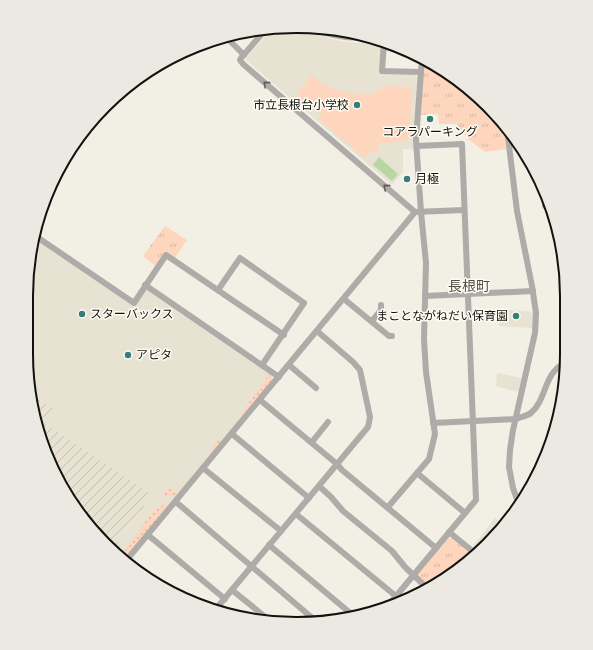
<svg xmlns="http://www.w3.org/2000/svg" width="593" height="650" font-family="'Exo 2','Noto Sans JP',sans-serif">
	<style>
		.built { fill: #e7e2d1 }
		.industrial { fill: url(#industrial-furrows) }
		.grass { fill: url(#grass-dots) }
		.park { fill: url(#park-tufts) }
		.garden { fill: #fed6be }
		.water { fill: #b9d6a5 }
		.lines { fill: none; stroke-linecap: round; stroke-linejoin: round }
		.minor { stroke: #aeaba8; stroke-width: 6 }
		.tertiary { stroke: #aeaba8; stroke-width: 7 }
		.oneway { stroke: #605e5c }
		.poi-dot { fill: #357e7c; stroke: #fffcf4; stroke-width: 1.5 }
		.labels { text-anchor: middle; stroke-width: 3; stroke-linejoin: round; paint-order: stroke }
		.poi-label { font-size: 12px; fill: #13120f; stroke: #fffcf4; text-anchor: start }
		.quarter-label { font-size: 14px; fill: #525048; stroke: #fffcf4 }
		.rim { fill: none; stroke: #13120f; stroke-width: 2 }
	</style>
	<defs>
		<pattern id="industrial-furrows" width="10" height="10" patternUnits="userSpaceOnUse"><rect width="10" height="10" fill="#e7e2d1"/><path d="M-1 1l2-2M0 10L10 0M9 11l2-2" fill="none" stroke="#c5c1b2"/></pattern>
		<pattern id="grass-dots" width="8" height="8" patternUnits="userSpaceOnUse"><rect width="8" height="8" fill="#fed6be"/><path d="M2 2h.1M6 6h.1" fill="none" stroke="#d9b7a2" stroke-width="1.8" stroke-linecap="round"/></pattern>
		<pattern id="park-tufts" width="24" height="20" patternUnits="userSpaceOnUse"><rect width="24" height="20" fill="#fed6be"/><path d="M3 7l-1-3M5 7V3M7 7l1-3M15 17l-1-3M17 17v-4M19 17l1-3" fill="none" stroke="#d9b7a2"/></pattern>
	</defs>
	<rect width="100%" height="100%" fill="#f2efe5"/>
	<g class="built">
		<polygon points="296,26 303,27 327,38 340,41 355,43 379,41 382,43 380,73 415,74 418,77 414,151 411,149 403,149 403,172 392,185 247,61 246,58 272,28"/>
		<polygon points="33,238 134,307 144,291 148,291 272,376 273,381 124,560 113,549 152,495 45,423 53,409 30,393 26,353 31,244"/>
		<polygon points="499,309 534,312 533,328 499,326"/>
		<polygon points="497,373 522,378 519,392 496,386"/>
		<polygon points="495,518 504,526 500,532 479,551 473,546"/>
	</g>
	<polygon class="industrial" points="30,393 54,409 45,423 152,495 113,549 82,518 54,473 31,407"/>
	<g class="grass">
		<polygon points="269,374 272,376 273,381 202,466 219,439 222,440 241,417 240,416"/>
		<polygon points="169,487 178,494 177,496 163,496"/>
		<polygon points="166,504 170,504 124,560 120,557 154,510"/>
	</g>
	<g class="park">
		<polygon points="424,60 447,71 488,105 504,125 506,149 485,152 468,139 457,124 439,124 438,114 421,115"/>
		<polygon points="165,226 187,240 175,258 165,251 155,266 143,256"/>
		<polygon points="448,538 452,538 474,556 461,568 428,587 417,575"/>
	</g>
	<polygon class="garden" points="312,75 325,86 328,85 333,89 348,93 369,95 386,86 412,88 409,137 404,141 393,141 393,144 378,143 379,151 371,151 365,158 318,119 321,114 297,94"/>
	<polygon class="water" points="379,157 398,174 392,181 373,165"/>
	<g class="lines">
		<g class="minor">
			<polyline points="266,29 241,58 240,60 243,64 415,212 464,210"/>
			<polyline points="226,37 244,55"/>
			<polyline points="384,42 382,71 421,72"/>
			<polyline points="507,129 517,211 532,286 536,313 535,333 513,430 510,450 509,467 513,488 519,505"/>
			<polyline points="545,206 550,205"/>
			<polyline points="34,235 134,303 166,255 284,335"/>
			<polyline points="145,285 279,377"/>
			<polyline points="218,290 240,258 304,303 262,365"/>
			<polyline points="425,296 533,291"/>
			<polyline points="344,299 389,336 392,336"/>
			<polyline points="372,321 381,310 381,305"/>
			<polyline points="289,365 316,388"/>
			<polyline points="260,400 337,464 342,470 436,548"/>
			<path d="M 433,423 L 516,419 C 521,417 527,416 531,413 C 547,399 543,375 564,363"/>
			<polyline points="232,434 309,498"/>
			<polyline points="312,442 328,422"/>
			<polyline points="203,468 281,531"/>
			<polyline points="417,473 465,513"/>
			<polyline points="319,486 331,497 343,511 392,551 405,567 427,588"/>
			<polyline points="176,502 317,622"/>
			<polyline points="388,507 429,459 435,434 426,372 424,339 426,263 421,212 416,140 422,58"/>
			<polyline points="296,514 403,602"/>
			<polyline points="449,532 476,554"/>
			<polyline points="148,535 225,599"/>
			<polyline points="269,545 355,617"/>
			<polyline points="125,562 415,212"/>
			<polyline points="232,590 269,620"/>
			<polyline points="387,607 476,500 462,144 417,146"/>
			<polyline points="215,610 368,427 370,417 360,370 353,362 317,331"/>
		</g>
		<path class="tertiary" d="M 313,28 C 331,36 350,38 369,37"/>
	</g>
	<defs><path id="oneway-chevron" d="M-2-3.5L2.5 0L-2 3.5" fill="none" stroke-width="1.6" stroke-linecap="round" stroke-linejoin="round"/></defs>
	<g class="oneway">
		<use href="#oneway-chevron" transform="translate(266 84) rotate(-139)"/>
		<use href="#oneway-chevron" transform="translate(386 187) rotate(-139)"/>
	</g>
	<g class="poi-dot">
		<circle cx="357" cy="105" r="4"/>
		<circle cx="430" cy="119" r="4"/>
		<circle cx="407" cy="179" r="4"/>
		<circle cx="82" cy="314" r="4"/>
		<circle cx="516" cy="316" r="4"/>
		<circle cx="128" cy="355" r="4"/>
	</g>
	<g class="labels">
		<g class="poi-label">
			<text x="349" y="109" text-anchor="end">市立長根台小学校</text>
			<text x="430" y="136" text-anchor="middle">コアラパーキング</text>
			<text x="415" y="183">月極</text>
			<text x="90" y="318">スターバックス</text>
			<text x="508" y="320" text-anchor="end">まことながねだい保育園</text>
			<text x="136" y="359">アピタ</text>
		</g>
		<g class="quarter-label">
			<text x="469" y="291">長根町</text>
		</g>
	</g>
	<path d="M0 0H593V650H0ZM296 33H297A263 263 0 0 1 560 296V354A263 263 0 0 1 297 617H296A263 263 0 0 1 33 354V296A263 263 0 0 1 296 33Z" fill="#ece9e2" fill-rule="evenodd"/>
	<path class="rim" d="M296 33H297A263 263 0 0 1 560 296V354A263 263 0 0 1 297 617H296A263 263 0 0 1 33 354V296A263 263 0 0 1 296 33Z"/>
</svg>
